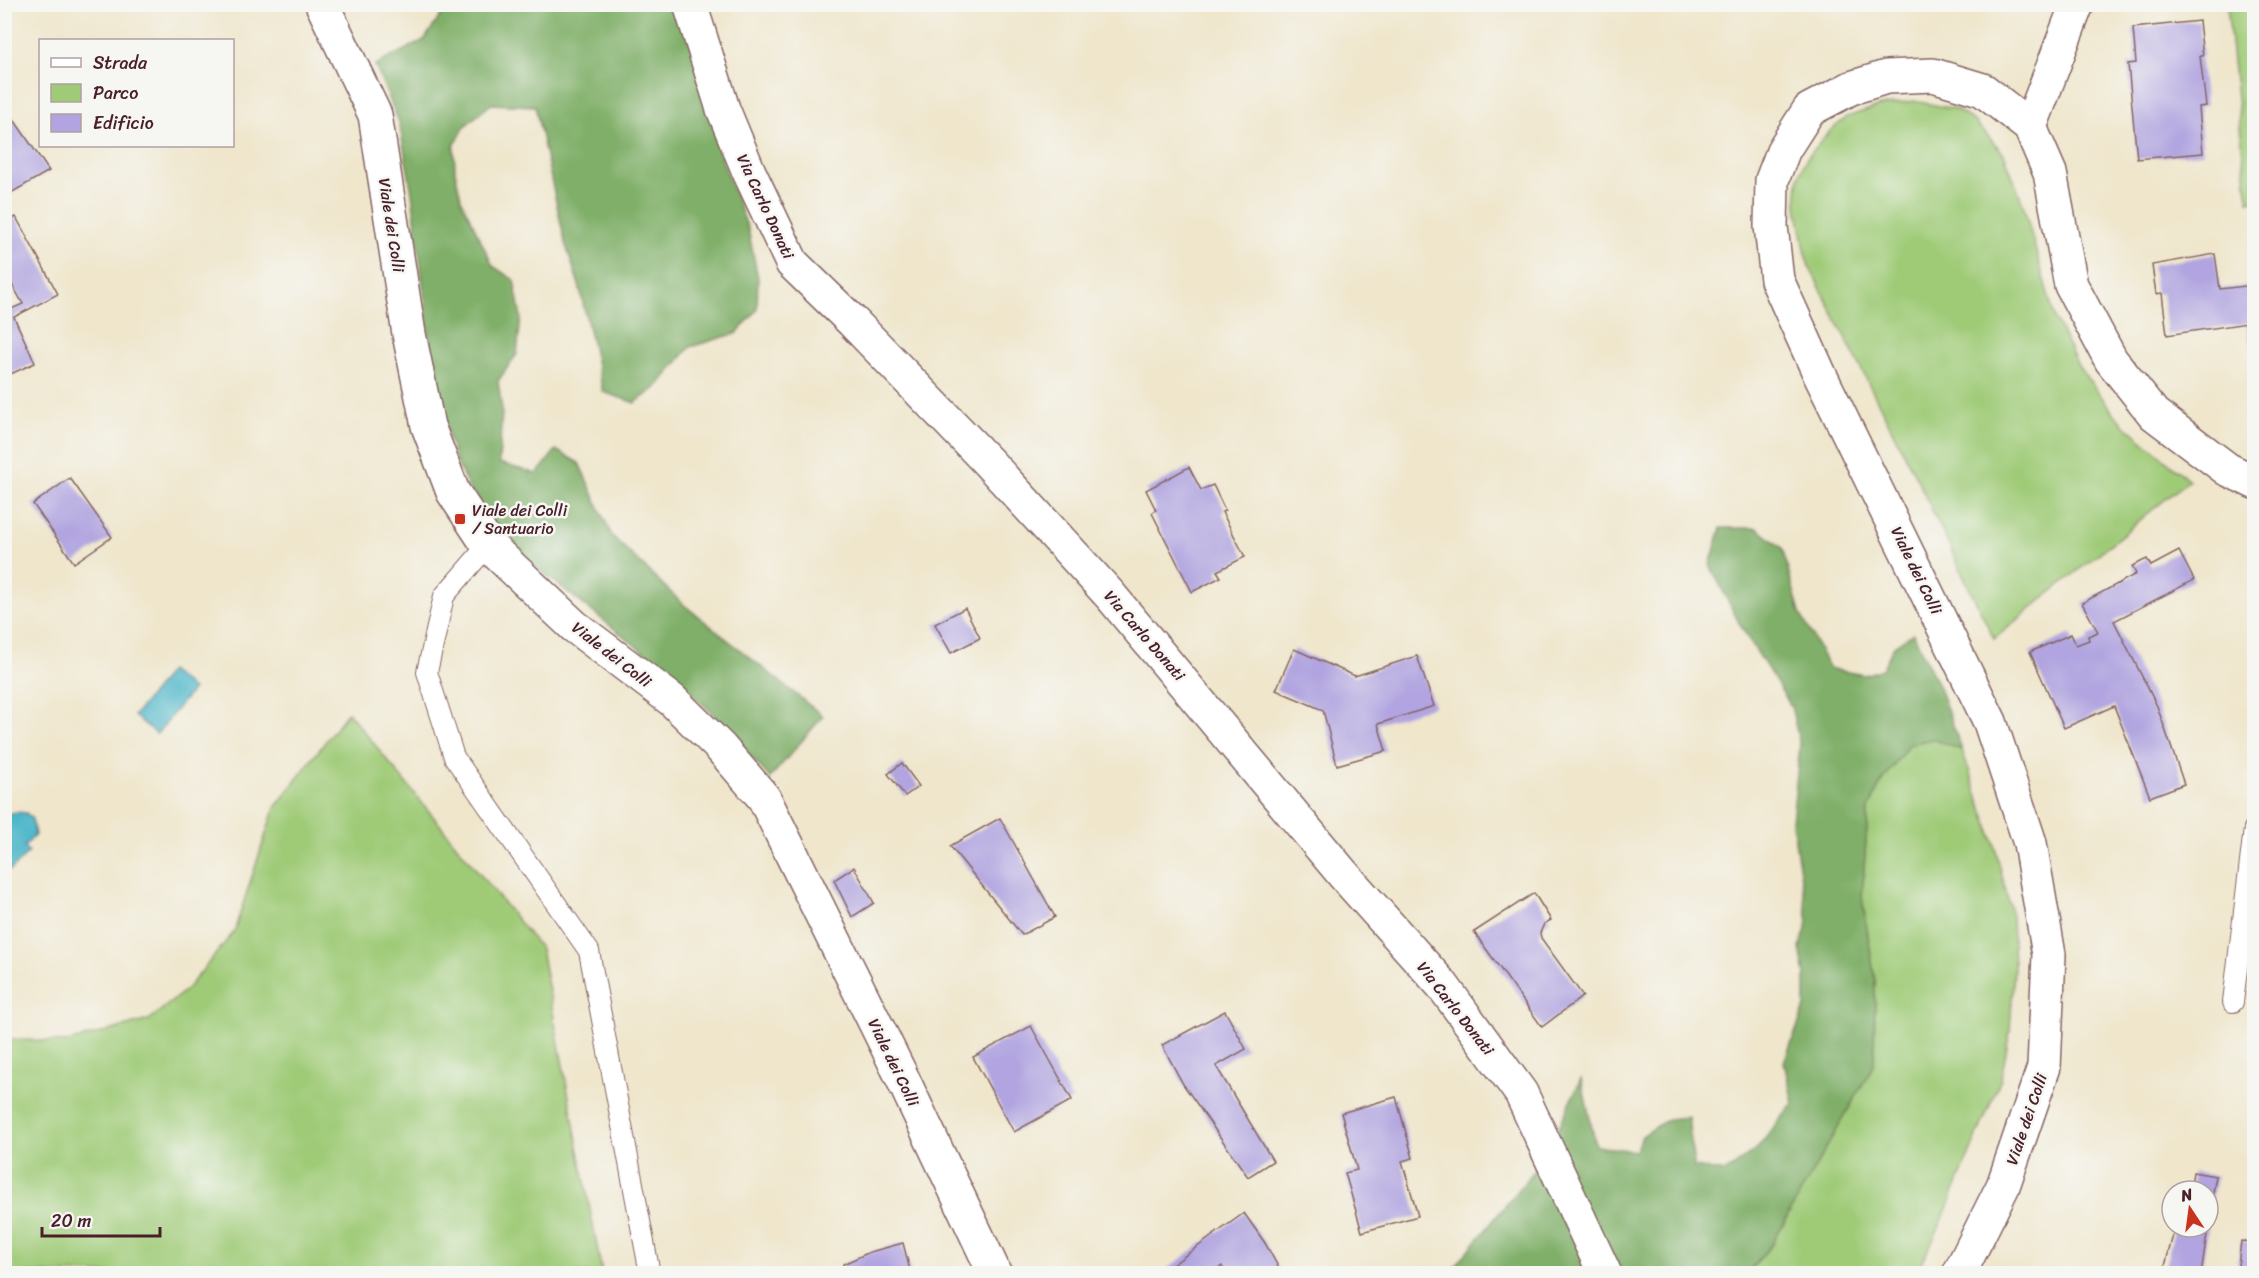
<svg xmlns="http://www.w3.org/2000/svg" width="2259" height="1278" font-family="Sriracha,sans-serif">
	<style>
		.green { fill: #9fcb77; stroke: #747551; stroke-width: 1.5 }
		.forest { fill: #7faf68; stroke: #64674a; stroke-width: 1.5 }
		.water { fill: #4bb6c9; stroke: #4a6a7a; stroke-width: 1.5 }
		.building { fill: #b1a4e0 }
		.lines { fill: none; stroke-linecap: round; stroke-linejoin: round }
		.service-casing { stroke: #846563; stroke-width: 22 }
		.minor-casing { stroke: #846563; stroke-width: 36 }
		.tertiary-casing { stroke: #846563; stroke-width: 36 }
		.service { stroke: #fff; stroke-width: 20 }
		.minor { stroke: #fff; stroke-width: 33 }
		.tertiary { stroke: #fff; stroke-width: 33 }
		.poi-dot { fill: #c8321e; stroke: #f6f6f2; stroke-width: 2 }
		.labels { text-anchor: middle; stroke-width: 5; stroke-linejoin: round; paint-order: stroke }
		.street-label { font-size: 16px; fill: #4a1f2b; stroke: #f6f6f2 }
		.poi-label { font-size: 16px; fill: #4a1f2b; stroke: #f6f6f2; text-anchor: start }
	</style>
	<rect width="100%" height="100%" fill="#f6f6f2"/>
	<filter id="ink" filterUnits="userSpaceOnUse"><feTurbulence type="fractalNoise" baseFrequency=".0167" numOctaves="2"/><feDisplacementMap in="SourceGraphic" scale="12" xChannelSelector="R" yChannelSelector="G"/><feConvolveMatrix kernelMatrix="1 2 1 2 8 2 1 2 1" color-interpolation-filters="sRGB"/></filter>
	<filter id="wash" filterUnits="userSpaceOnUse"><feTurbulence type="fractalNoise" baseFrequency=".008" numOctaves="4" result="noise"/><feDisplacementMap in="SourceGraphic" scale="24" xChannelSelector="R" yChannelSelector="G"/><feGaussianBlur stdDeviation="1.35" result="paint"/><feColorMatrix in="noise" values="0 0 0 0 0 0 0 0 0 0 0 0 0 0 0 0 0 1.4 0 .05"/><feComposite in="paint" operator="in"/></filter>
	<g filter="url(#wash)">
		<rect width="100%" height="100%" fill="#efe6cc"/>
		<g class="green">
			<polygon points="2227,5 2254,5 2254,201 2248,201"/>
			<polygon points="1914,101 1955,109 1974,121 2004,154 2022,201 2055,319 2078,366 2120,421 2189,480 1994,639 1919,483 1808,264 1796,202 1799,175 1807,158 1829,132 1847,117 1880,106"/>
			<polygon points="348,712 541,949 602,1273 5,1273 5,1039 68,1042 149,1020 187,989 234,932 274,809"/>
			<polygon points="1933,739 1962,750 1994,843 2012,916 2014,968 2010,1030 2001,1078 1938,1230 1916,1273 1747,1274 1771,1245 1874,1064 1875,981 1862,897 1868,811 1879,786 1909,744"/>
		</g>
		<g class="forest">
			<polygon points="448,5 683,5 723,162 748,229 758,278 757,310 737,333 690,347 657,387 635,403 603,392 579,285 565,242 535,106 491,104 466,125 454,146 455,171 461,199 493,266 514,280 521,317 517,354 498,381 502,410 499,463 537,474 556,450 579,463 612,536 683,604 823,716 770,778 711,712 661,666 507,544 478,507 455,459 436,393 412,193 399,122 375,65 424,40"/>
			<polygon points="1721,528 1757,528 1782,548 1800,613 1830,669 1865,675 1882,669 1894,646 1913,633 1938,685 1962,750 1933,739 1909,744 1879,786 1868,811 1862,897 1875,981 1874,1064 1771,1245 1747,1273 1449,1274 1544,1159 1581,1079 1596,1146 1636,1151 1642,1136 1668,1119 1688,1117 1694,1167 1726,1172 1757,1149 1793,1103 1784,1062 1805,1007 1805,975 1800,948 1808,922 1792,822 1800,745 1791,706 1740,625 1710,565"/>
		</g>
		<g class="water">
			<polygon points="170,671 193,689 157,734 134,716"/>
			<polygon points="16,812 26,813 32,819 35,835 24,847 29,852 12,869 6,872 5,814"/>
		</g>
		<g id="blocks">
			<g class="building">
				<polygon points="2199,21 2203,56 2200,56 2206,106 2199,107 2203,153 2137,159 2128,64 2136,63 2133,28"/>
				<polygon points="4,105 49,171 4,197"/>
				<polygon points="16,217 58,294 14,317 35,363 4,377 4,312 23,304 4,270 4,223"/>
				<polygon points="2215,254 2220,289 2254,285 2254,358 2252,358 2247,323 2167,335 2162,293 2156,294 2152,265"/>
				<polygon points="1189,467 1201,490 1213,485 1225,510 1222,512 1245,557 1217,571 1221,577 1192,592 1152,513 1156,510 1146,490"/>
				<polygon points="70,478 112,537 74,563 33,504"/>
				<polygon points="2179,551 2194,580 2114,621 2157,706 2184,784 2150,797 2114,706 2064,728 2030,652 2071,634 2076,645 2089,640 2088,636 2098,632 2082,603 2136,574 2132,566 2147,559 2151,566"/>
				<polygon points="965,608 980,638 951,653 935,624"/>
				<polygon points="1294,649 1355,676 1417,656 1434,706 1378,724 1386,751 1337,765 1323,710 1276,690"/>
				<polygon points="902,763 919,786 905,796 888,774"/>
				<polygon points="1000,818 1055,917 1022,935 950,846"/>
				<polygon points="854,867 874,903 852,917 834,880"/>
				<polygon points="1534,893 1551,920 1544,924 1540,933 1541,938 1583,996 1542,1027 1474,932"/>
				<polygon points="1225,1011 1246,1049 1216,1066 1273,1161 1248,1177 1183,1084 1162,1045"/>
				<polygon points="1031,1026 1072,1100 1014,1132 973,1057"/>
				<polygon points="1396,1097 1413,1158 1402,1161 1418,1216 1362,1232 1345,1173 1357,1170 1341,1113"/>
				<polygon points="2193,1172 2216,1176 2209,1216 2208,1191 2190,1191"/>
				<polygon points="1244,1213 1265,1243 1282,1274 1225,1274 1222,1266 1209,1274 1160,1274"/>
				<polygon points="2175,1227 2208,1227 2201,1274 2163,1274"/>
				<polygon points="2241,1241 2254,1243 2254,1274 2237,1274"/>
				<polygon points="903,1243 911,1274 844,1274 843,1264 870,1252"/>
			</g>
		</g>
	</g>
	<g filter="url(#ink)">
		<use href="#blocks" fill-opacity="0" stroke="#846563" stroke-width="1.5"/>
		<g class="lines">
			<g class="service-casing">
				<g id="service">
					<polyline points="488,545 444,596 427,672 454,757 589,951 650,1274"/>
					<polyline points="2233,1002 2254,829"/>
				</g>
			</g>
			<g class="minor-casing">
				<g id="minor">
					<polyline points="690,4 723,109 749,172 792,263 853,322 989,463 1110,595 1343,874 1443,986 1521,1093 1605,1274"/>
					<polyline points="2030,127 2077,4"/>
				</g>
			</g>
			<g class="tertiary-casing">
				<g id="tertiary">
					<polyline points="322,4 375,115 409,334 428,426 453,492 488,545 574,626 672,700 720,747 764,798 899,1071 995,1274"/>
					<polyline points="1959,1274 2003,1186 2044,1067 2049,955 2030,843 1990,722 1820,375 1777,280 1771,226 1772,180 1784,149 1809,110 1851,88 1886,77 1933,75 1983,90 2030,127 2050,173 2071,285 2111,360 2154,414 2227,469 2254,482"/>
				</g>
			</g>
			<use href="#service" class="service"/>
			<use href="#minor" class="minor"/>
			<use href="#tertiary" class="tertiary"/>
		</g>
	</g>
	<rect class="poi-dot" x="454" y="513" width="12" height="12" rx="3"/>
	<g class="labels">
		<g class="street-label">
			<text transform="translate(766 206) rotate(65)" y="6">Via Carlo Donati</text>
			<text transform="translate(392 225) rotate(81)" y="6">Viale dei Colli</text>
			<text transform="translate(1917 570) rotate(64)" y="6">Viale dei Colli</text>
			<text transform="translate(1145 635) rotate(49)" y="6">Via Carlo Donati</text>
			<text transform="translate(612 654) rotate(38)" y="6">Viale dei Colli</text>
			<text transform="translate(1456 1008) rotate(52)" y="6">Via Carlo Donati</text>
			<text transform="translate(894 1062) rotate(64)" y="6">Viale dei Colli</text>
			<text transform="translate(2026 1119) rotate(-71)" y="6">Viale dei Colli</text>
		</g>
		<g class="poi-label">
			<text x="472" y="516">Viale dei Colli<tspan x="472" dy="18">/ Santuario</tspan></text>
		</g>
	</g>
	<rect width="2259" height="1278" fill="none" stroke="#f6f6f2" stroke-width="24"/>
	<rect x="39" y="39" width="195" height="108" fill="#f6f6f2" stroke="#b1a0a2" stroke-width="1.5"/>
	<rect x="51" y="58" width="30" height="9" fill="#ffffff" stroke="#b1a0a2" stroke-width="1.5"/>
	<text x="93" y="69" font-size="18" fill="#4a1f2b">Strada</text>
	<rect x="51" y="84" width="30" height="18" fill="#9fcb77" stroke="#b1a0a2" stroke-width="1.5"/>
	<text x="93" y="99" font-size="18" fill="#4a1f2b">Parco</text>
	<rect x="51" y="114" width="30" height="18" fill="#b1a4e0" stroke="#b1a0a2" stroke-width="1.5"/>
	<text x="93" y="129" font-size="18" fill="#4a1f2b">Edificio</text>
	<g transform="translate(2190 1209) rotate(347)"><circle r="28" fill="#f6f6f2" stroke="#b1a0a2" stroke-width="1.5"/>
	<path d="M0-4.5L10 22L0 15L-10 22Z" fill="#c8321e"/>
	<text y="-9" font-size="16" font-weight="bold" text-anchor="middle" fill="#4a1f2b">N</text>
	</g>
	<path d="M42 1227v9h118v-9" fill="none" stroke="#4a1f2b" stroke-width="3"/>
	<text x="51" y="1227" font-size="18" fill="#4a1f2b" stroke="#f6f6f2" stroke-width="4.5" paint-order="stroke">20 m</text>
</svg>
